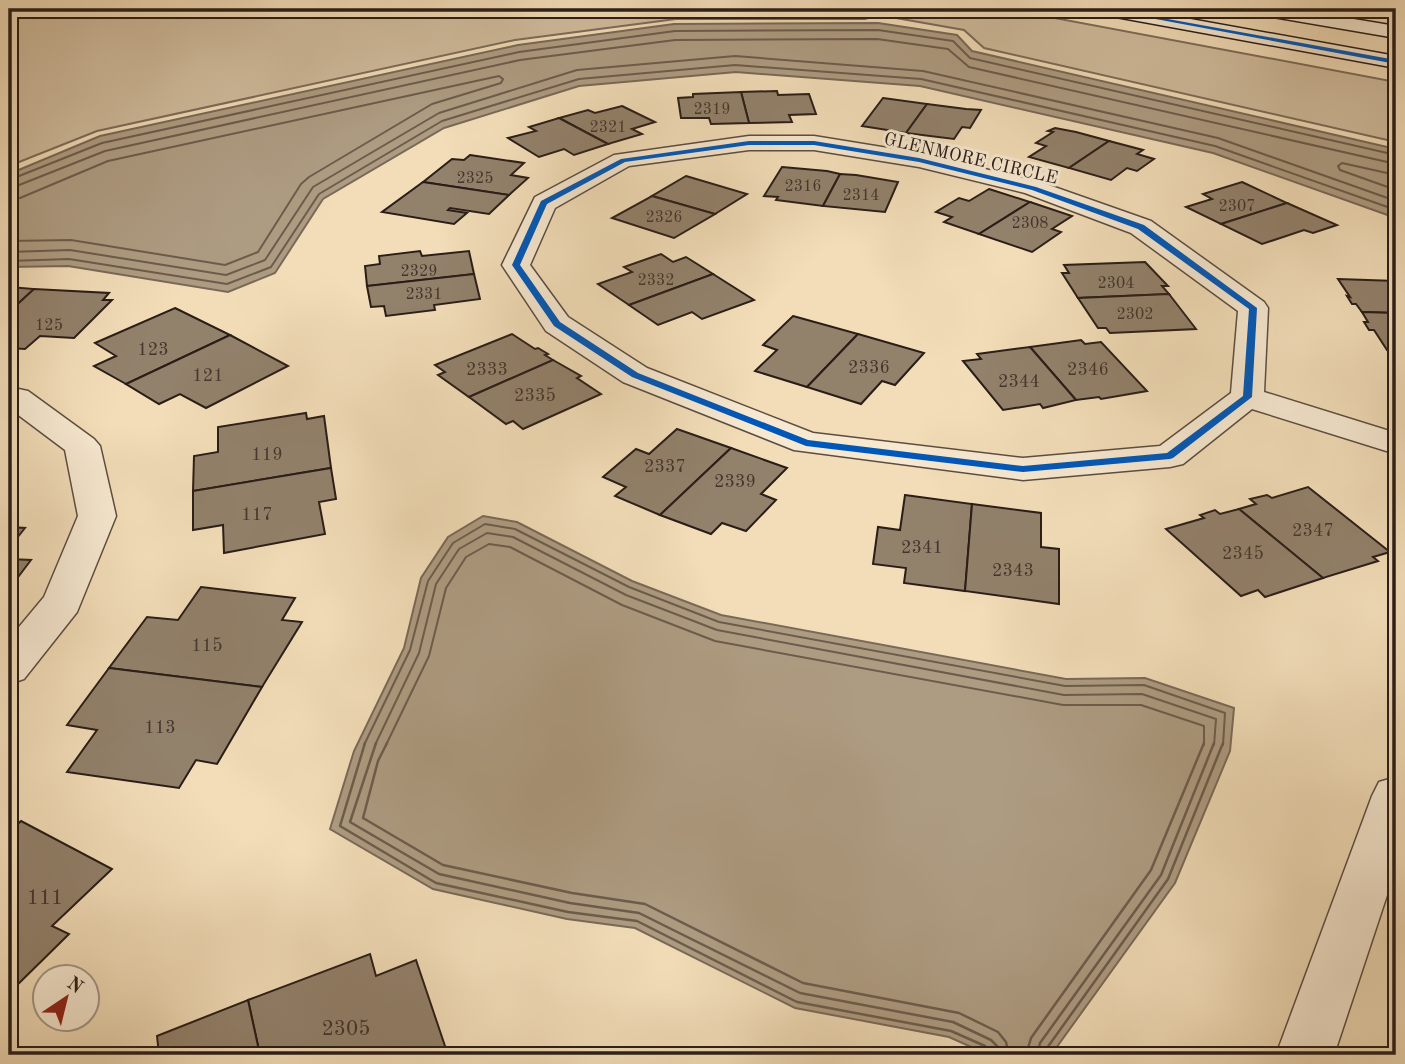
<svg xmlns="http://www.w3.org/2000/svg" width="1405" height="1064" font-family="'Old Standard TT',serif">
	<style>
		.green { fill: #d0bc9d; stroke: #7d6c5a; stroke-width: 2 }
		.water { fill: #ae9c82; stroke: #796958; stroke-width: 2 }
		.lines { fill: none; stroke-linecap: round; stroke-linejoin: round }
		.shore-far1 { stroke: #6c5c4d; stroke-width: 2 }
		.shore { stroke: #6c5c4d; stroke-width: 2.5 }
		.building { fill: #92816b; stroke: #2a1d18; stroke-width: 2 }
		.street-casing { stroke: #5c4d40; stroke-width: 3 }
		.secondary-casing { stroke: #2a1d18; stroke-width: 3 }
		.street { fill: #f7e9d1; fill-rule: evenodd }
		.secondary { fill: #f7e9d1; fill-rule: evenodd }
		.cycleway-casing { stroke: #f7e9d1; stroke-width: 5 }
		.cycleway { fill: #0057b8; fill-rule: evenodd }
		.labels { text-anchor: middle; stroke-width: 6; stroke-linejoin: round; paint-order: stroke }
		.far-number-label { font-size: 16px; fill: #44362d }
		.far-street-label { font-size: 18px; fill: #2a1d18; stroke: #f7e9d1 }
		.number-label { font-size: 18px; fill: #44362d }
		.near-number-label { font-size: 21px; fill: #44362d }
	</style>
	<rect width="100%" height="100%" fill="#f2ddb8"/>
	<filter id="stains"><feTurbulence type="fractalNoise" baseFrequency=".00286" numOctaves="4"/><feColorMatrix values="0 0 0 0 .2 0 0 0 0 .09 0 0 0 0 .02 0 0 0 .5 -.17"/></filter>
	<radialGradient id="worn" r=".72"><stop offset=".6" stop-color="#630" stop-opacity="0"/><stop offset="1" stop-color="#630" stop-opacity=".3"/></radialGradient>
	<polygon class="green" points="9,9 1007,9 1396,82 1396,142 984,48 964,30 879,15 865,19 676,19 515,40 97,131 9,166"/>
	<g class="water">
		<polygon points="878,23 957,35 972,51 1396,149 1396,218 1213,153 920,86 736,72 579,86 444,128 323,199 275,273 228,292 68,266 9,267 9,174 100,136 518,45 674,24"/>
		<polygon points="483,516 517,522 632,581 721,615 1066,679 1145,678 1234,708 1230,751 1175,883 1051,1055 989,1055 949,1037 795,1008 635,928 567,919 433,889 330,829 354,751 404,648 421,578 448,537"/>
	</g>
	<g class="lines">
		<g class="shore-far1">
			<polyline points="1396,175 1342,163 1338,166 1340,170 1396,190"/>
			<polyline points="9,180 102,143 519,52 675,31 878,30 953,41 970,58 1396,155"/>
			<polyline points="9,189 105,151 520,60 675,40 877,39 948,49 969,67 1396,164"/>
			<polyline points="9,199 20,198 108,161 499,76 503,79 501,83 432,104 309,177 301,184 258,252 225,265 71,240 9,241"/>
			<polyline points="9,252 70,250 226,275 265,260 313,187 439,113 577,70 735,56 923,71 1218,138 1396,201"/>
			<polyline points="9,261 69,259 227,284 271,267 319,194 442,121 579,79 735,65 921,79 1215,146 1396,210"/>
			<polyline points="364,745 410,650 428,581 453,543 485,524 515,529 629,587 719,622 1065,686 1144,685 1225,713 1223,745"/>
			<polyline points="375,745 419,653 436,584 459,549 487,533 513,537 626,595 717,630 1064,695 1142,694 1216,719 1214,745"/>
			<polyline points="386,745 429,656 446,588 466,557 489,544 510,547 622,605 715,641 1063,705 1141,705 1204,726 1204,745"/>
		</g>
		<g class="shore">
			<polyline points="365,743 340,826 436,883 568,912 637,921 797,1002 951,1031 985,1046 989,1055"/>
			<polyline points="376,743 350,822 439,874 570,903 639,913 800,993 953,1022 991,1040 997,1046 998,1055"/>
			<polyline points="387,743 378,761 363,818 443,865 572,893 645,904 803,983 959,1013 998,1032 1006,1042 1009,1055"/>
			<polyline points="1026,1055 1031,1038 1151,870 1204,743"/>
			<polyline points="1037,1055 1040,1043 1161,875 1214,743"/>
			<polyline points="1046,1055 1047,1048 1168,879 1223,743"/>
		</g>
	</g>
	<g class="building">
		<polygon points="777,91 778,95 809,94 816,114 789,115 792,122 749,123 741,92"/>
		<polygon points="741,92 749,123 711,124 709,118 681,118 678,98 693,97 693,94"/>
		<polygon points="883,98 927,104 906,133 862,126"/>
		<polygon points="927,104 966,109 981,110 970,128 962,127 954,139 906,133"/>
		<polygon points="622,106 655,122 632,129 642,134 608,144 559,118 588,110 595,113"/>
		<polygon points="559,118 608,144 574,155 564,149 539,157 508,138 536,131 529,127"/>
		<polygon points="1055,128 1076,132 1109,141 1069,168 1029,157 1046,146 1036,143 1053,132 1048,131"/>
		<polygon points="1109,141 1143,150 1137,154 1154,159 1137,171 1127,168 1111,180 1069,168"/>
		<polygon points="470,155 524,163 511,175 528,178 509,195 423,182 452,159 464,160"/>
		<polygon points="782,167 827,171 840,174 823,206 776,200 778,197 764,196"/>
		<polygon points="840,174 856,175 898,182 885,212 823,206"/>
		<polygon points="686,176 747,194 715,214 652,196"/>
		<polygon points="423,182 509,195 489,214 450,208 448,210 467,213 454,224 382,212"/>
		<polygon points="1242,182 1287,203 1221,224 1186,207 1212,199 1203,194"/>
		<polygon points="989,189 1030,202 979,234 944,222 952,217 936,212 959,198 969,201"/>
		<polygon points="652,196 715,214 674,238 612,218"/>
		<polygon points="1030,202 1072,216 1052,229 1061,232 1032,252 979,234"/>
		<polygon points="1287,203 1337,225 1313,233 1304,230 1262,244 1221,224"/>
		<polygon points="420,251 422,256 469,251 474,274 367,286 365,266 380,264 379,256"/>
		<polygon points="661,254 673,262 686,257 713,274 629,305 598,284 632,272 624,267"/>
		<polygon points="1145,262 1168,286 1162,286 1169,294 1078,298 1062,273 1069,273 1064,265"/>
		<polygon points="474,274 480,299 434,305 435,310 386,316 384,306 371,307 367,286"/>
		<polygon points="713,274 754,300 702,319 692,312 658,325 629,305"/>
		<polygon points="1338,279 1396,281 1396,313 1362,312 1356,304 1352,304 1347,296 1350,297"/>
		<polygon points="9,287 34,289 9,312"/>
		<polygon points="34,289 109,293 103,300 112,300 74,338 40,336 25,349 9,348 9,312"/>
		<polygon points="1169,294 1196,329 1110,333 1106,328 1098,328 1078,298"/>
		<polygon points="175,308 230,335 126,384 94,366 116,356 95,343"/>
		<polygon points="1362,312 1396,313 1396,350 1387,350 1374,330 1369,330 1364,322 1368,322"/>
		<polygon points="793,316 858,334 807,387 755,371 777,350 763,345"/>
		<polygon points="512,334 535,349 538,348 548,354 545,355 553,360 469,397 438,375 445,372 435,365"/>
		<polygon points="858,334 924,353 895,385 882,381 861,404 807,387"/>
		<polygon points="230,335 288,366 206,408 180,394 159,404 126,384"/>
		<polygon points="1081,340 1085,344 1101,342 1147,391 1101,399 1099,397 1076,400 1030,347"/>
		<polygon points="1030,347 1076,400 1043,408 1040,404 1003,410 963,361 981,359 977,354"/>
		<polygon points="553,360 581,376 577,378 601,394 523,429 513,421 506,424 469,397"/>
		<polygon points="306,413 307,419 324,416 331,468 193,491 194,456 218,452 218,427"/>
		<polygon points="677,429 731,448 660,515 615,496 626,487 603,477 636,449 649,454"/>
		<polygon points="731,448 787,468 761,494 776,500 746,531 722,523 711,534 660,515"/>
		<polygon points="331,468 336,499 319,502 325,534 224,553 223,525 193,530 193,491"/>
		<polygon points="1308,487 1390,552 1373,557 1378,561 1323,578 1239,509 1256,504 1250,499 1267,495 1272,498"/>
		<polygon points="905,495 972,504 965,591 904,583 906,568 873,564 878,527 900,530"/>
		<polygon points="972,504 1041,513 1041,547 1059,549 1059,604 965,591"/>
		<polygon points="1239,509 1323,578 1265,597 1258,590 1241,596 1166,529 1204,518 1200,515 1215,510 1220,514"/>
		<polygon points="9,527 25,528 9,548"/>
		<polygon points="9,559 31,560 9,589"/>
		<polygon points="201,587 295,598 282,620 302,622 262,687 109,668 147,617 178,620"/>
		<polygon points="109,668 262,687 217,764 196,760 179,788 67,772 97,730 67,725"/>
		<polygon points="21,821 112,869 52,926 69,934 9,993 9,832"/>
		<polygon points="370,954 376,976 416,960 448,1055 260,1055 248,1000"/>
		<polygon points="248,1000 260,1055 159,1055 157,1036"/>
	</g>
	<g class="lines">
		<g class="street-casing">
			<g id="street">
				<path d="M 749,136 L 814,136 L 919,153 L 1043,183 L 1151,221 L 1264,302 L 1268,308 L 1264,392 L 1396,433 L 1396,454 L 1252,409 L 1183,464 L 1170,467 L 1023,480 L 794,450 L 623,382 L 546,331 L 502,265 L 535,197 L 614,155 ZM 749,150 L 814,150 L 919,167 L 1025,193 L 1131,233 L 1238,311 L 1231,393 L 1160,446 L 1023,458 L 813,433 L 647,368 L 568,317 L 530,265 L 555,208 L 629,166 Z"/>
				<polygon points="9,387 28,391 94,439 100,446 116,516 77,612 24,679 9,684 9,639 44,597 78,516 65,450 9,408"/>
				<polygon points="1396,777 1396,868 1334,1055 1276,1055 1372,796 1379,782"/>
			</g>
		</g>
		<g class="secondary-casing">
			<g id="secondary">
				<polygon points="1096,9 1135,9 1396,56 1396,68 1105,15 1098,13"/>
				<polygon points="1252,9 1293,9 1396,26 1396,38 1261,15 1254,13"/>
			</g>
		</g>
		<use href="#street" class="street"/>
		<use href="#secondary" class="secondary"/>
		<g class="cycleway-casing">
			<g id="cycleway">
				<polygon points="1102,9 1112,9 1396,60 1396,64"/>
				<path d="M 749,141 L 814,141 L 919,158 L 1036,187 L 1144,225 L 1257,308 L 1252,397 L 1173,458 L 1170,459 L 1023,472 L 806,446 L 632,377 L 554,326 L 512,265 L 541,201 L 621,159 ZM 749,145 L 814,145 L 919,162 L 1032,190 L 1138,229 L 1249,309 L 1243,396 L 1167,453 L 1023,466 L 808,440 L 638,373 L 560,322 L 520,265 L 547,204 L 625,162 Z"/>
			</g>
		</g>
		<use href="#cycleway" class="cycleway"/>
	</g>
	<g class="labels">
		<g class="far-number-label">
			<text x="712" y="114">2319</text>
			<text x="608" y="132">2321</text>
			<text x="475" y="183">2325</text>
			<text x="803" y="191">2316</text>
			<text x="861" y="200">2314</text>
			<text x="1237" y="211">2307</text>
			<text x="664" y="222">2326</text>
			<text x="1030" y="228">2308</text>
			<text x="419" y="276">2329</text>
			<text x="656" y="285">2332</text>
			<text x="1116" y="288">2304</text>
			<text x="424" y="299">2331</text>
			<text x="1135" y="319">2302</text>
			<text x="49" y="330">125</text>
		</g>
		<g class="far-street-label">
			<text transform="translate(971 158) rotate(13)" y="6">GLENMORE CIRCLE</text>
		</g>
		<g class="number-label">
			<text x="153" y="355">123</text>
			<text x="869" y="373">2336</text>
			<text x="487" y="375">2333</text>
			<text x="1088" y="375">2346</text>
			<text x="208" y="381">121</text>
			<text x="1019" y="387">2344</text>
			<text x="535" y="401">2335</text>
			<text x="267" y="460">119</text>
			<text x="665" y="472">2337</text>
			<text x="735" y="487">2339</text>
			<text x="257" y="520">117</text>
			<text x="1313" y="536">2347</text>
			<text x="922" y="553">2341</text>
			<text x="1243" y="559">2345</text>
			<text x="1013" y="576">2343</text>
			<text x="207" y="651">115</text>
			<text x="160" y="733">113</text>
		</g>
		<g class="near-number-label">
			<text x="45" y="904">111</text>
			<text x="346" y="1035">2305</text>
		</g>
	</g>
	<rect width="1405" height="1064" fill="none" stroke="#f2ddb8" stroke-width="35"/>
	<rect x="10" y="10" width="1384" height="1043" fill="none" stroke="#2a1d18" stroke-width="3.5"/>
	<rect x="18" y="18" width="1370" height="1029" fill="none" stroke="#2a1d18" stroke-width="2"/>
	<g transform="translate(66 998) rotate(35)"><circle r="33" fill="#f7e9d1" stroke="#a59787" stroke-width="2"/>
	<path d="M0-5L12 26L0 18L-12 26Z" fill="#8f2418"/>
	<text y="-10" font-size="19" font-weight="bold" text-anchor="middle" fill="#2a1d18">N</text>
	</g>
	<rect width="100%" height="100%" filter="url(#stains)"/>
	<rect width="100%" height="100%" fill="url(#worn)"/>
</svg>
